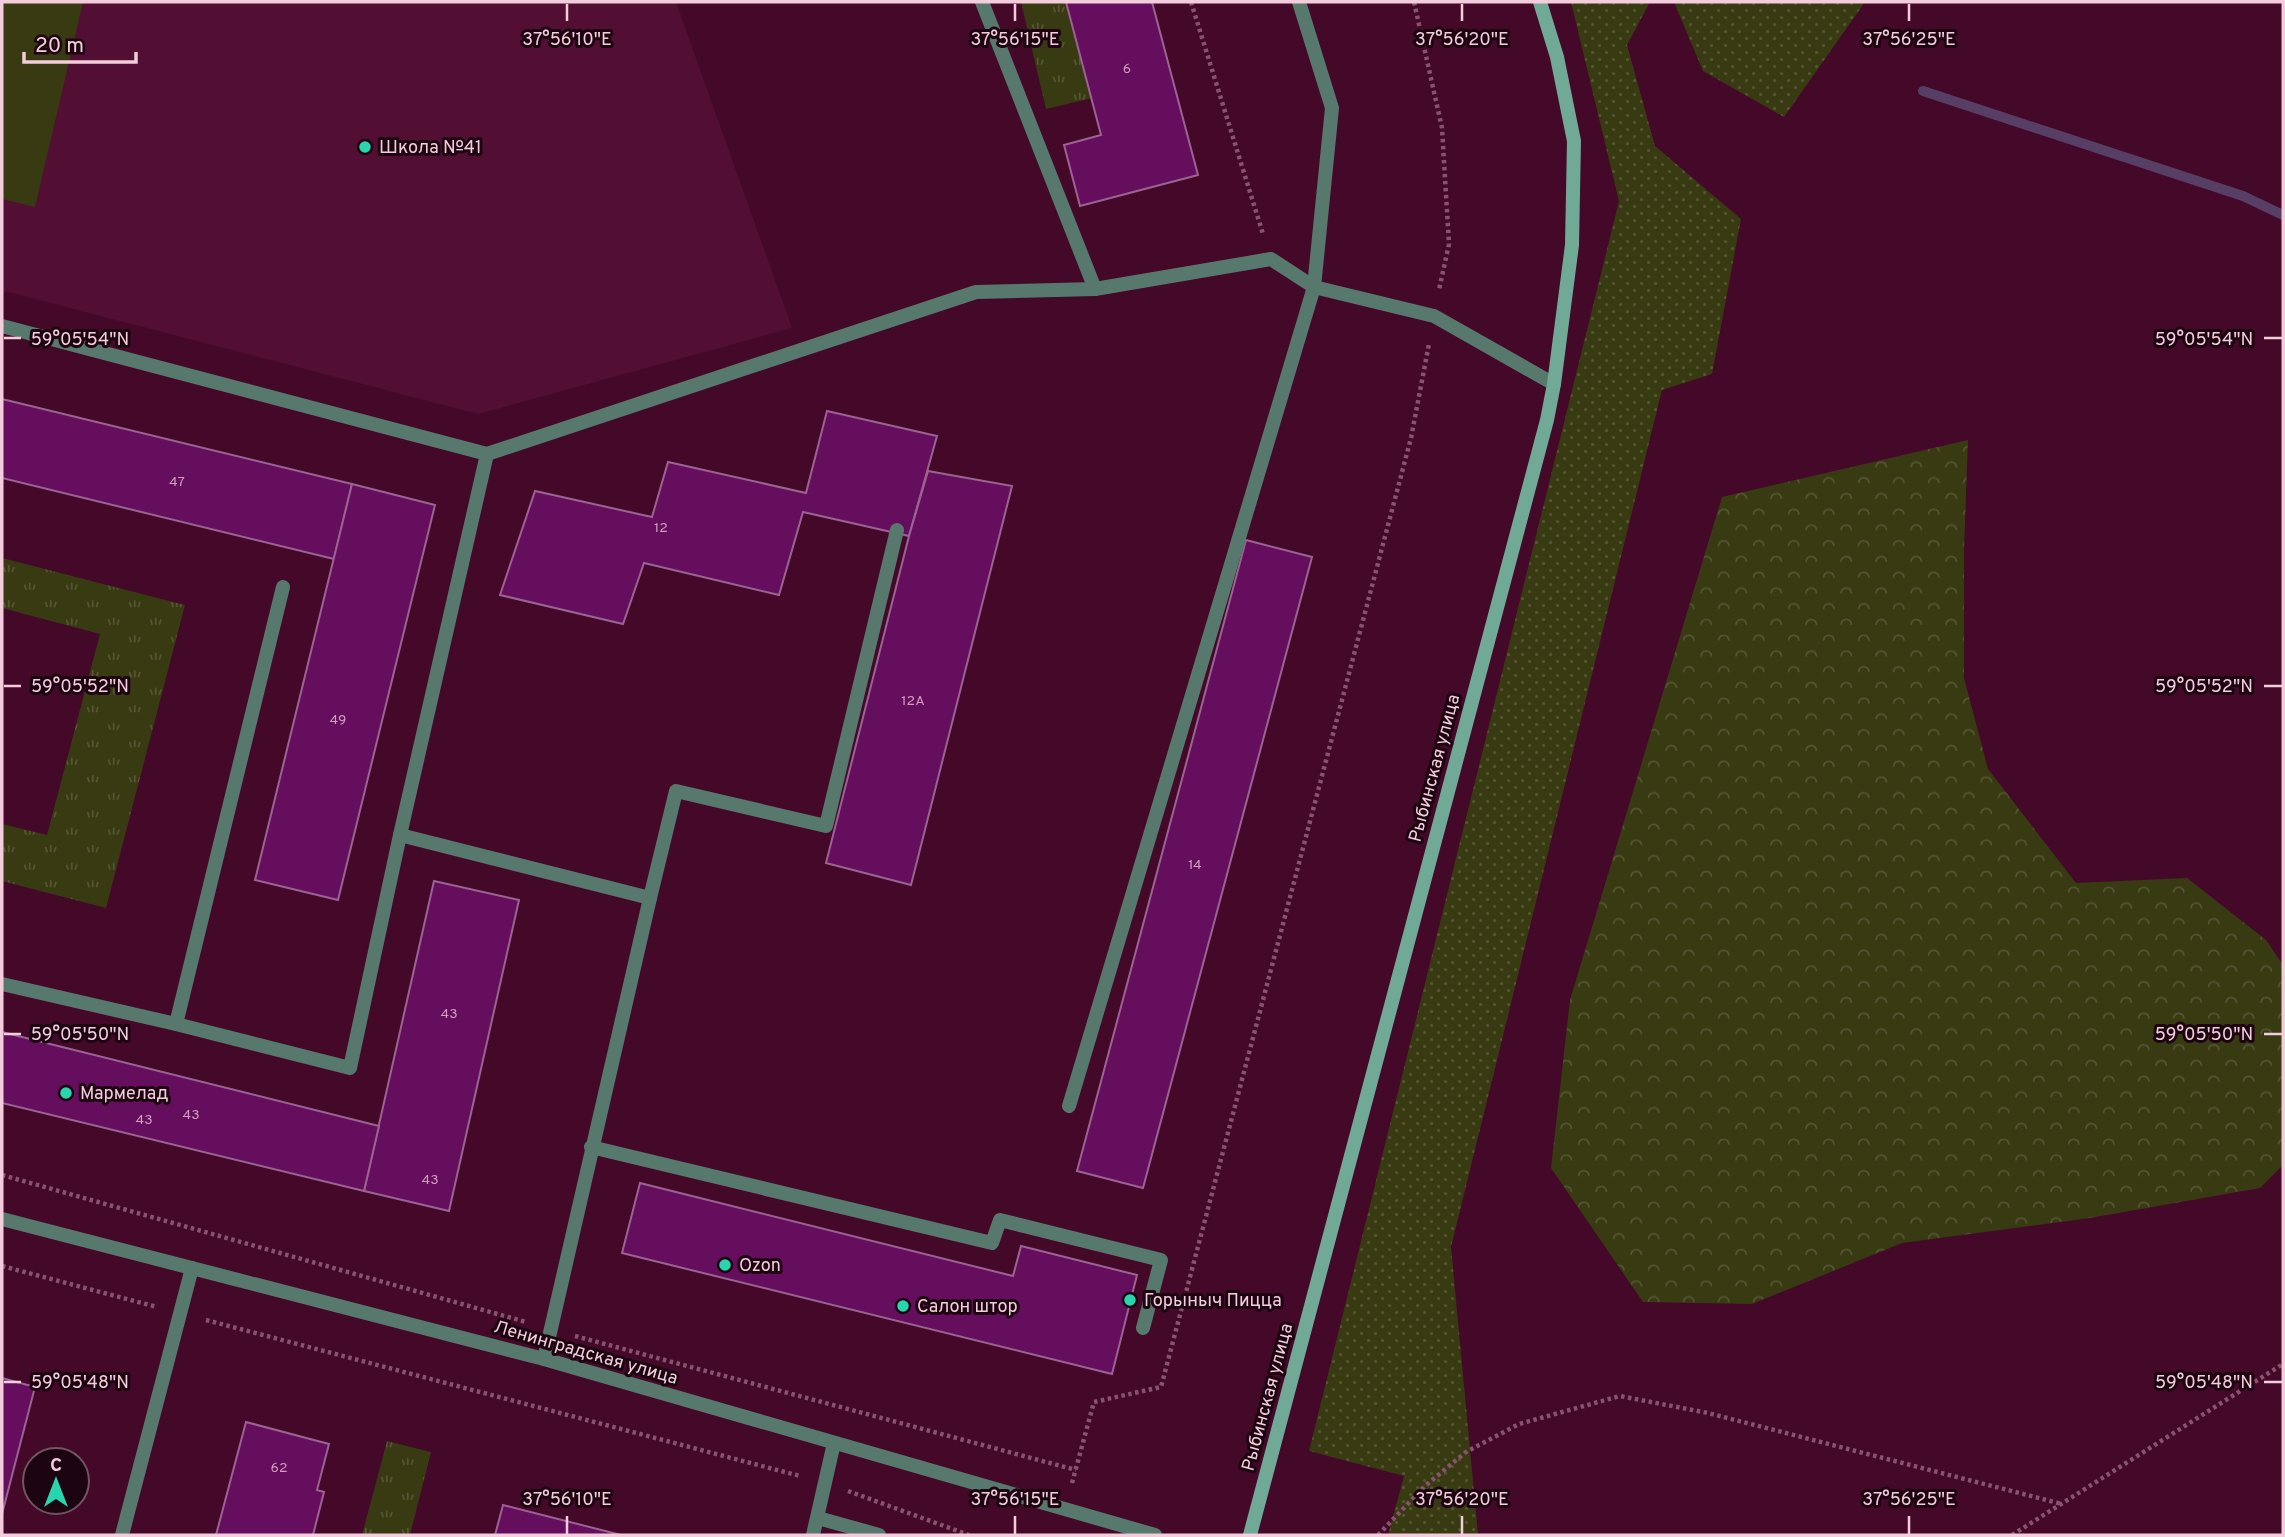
<svg xmlns="http://www.w3.org/2000/svg" width="2285" height="1537" font-family="Overpass,sans-serif">
	<style>
		.built { fill: #520f33 }
		.grass { fill: url(#grass-dots) }
		.forest { fill: url(#forest-crowns) }
		.park { fill: url(#park-tufts) }
		.pitch { fill: #383a12 }
		.lines { fill: none; stroke-linecap: round; stroke-linejoin: round }
		.stream { stroke: #563e64; stroke-width: 10 }
		.building { fill: #650e5e; stroke: #9a6392; stroke-width: 2 }
		.path { stroke: #87546e; stroke-width: 4.5; stroke-dasharray: 3.5 3.5; stroke-linecap: butt }
		.service { stroke: #57796d; stroke-width: 14 }
		.tertiary { stroke: #57796d; stroke-width: 14 }
		.secondary { stroke: #71a997; stroke-width: 14 }
		.ticks { fill: none; stroke: #f3cddc; stroke-width: 2.5 }
		.poi-dot { fill: #29d5ad; stroke: #1c0410; stroke-width: 2.5 }
		.labels { text-anchor: middle; stroke-width: 6; stroke-linejoin: round; paint-order: stroke }
		.number-label { font-size: 14px; fill: #d09dbc }
		.poi-label { font-size: 18px; fill: #f3cddc; stroke: #1c0410; text-anchor: start }
		.street-label { font-size: 18px; fill: #f3cddc; stroke: #1c0410 }
		.ticks-label { font-size: 18px; text-anchor: middle; fill: #f3cddc; stroke: #1c0410; stroke-width: 6; stroke-linejoin: round; paint-order: stroke }
	</style>
	<defs>
		<pattern id="grass-dots" width="8" height="8" patternUnits="userSpaceOnUse" patternTransform="scale(1.75)"><rect width="8" height="8" fill="#383a12"/><path d="M2 2h.1M6 6h.1" fill="none" stroke="#555534" stroke-width="1.8" stroke-linecap="round"/></pattern>
		<pattern id="forest-crowns" width="20" height="18" patternUnits="userSpaceOnUse" patternTransform="scale(1.75)"><rect width="20" height="18" fill="#383a12"/><path d="M2 6a3 3 0 1 1 6 0M12 15a3 3 0 1 1 6 0" fill="none" stroke="#555534"/></pattern>
		<pattern id="park-tufts" width="24" height="20" patternUnits="userSpaceOnUse" patternTransform="scale(1.75)"><rect width="24" height="20" fill="#383a12"/><path d="M3 7l-1-3M5 7V3M7 7l1-3M15 17l-1-3M17 17v-4M19 17l1-3" fill="none" stroke="#555534"/></pattern>
	</defs>
	<rect width="100%" height="100%" fill="#440829"/>
	<polygon class="built" points="2,2 676,2 792,328 478,414 8,292 2,293"/>
	<g class="grass">
		<polygon points="1571,2 1650,2 1627,45 1655,146 1741,219 1712,374 1662,390 1451,1247 1478,1535 1388,1535 1404,1476 1309,1451 1619,201"/>
		<polygon points="1674,2 1865,2 1784,117 1703,71"/>
	</g>
	<polygon class="forest" points="1968,440 1964,550 1964,678 1988,769 2076,883 2187,878 2266,940 2283,965 2283,1165 2260,1188 2090,1218 1902,1243 1752,1304 1643,1302 1551,1168 1570,1000 1722,497"/>
	<g class="park">
		<polygon points="1021,2 1123,2 1143,86 1046,109"/>
		<polygon points="2,558 185,605 106,908 2,881 2,824 47,835 100,634 2,608"/>
		<polygon points="387,1441 431,1452 410,1535 362,1535"/>
	</g>
	<polygon class="pitch" points="2,2 83,2 35,207 2,199"/>
	<g class="lines">
		<polyline class="stream" points="1923,91 2243,196 2283,215"/>
	</g>
	<g class="building">
		<polygon points="1066,2 1152,2 1198,175 1080,206 1064,145 1101,135"/>
		<polygon points="2,399 352,484 334,559 2,478"/>
		<polygon points="827,411 937,436 909,536 803,512 779,595 644,563 623,624 500,595 535,491 652,517 668,462 806,493"/>
		<polygon points="928,471 1012,486 911,885 826,863 909,536"/>
		<polygon points="352,484 435,505 338,900 255,880"/>
		<polygon points="1246,540 1312,557 1143,1188 1077,1171"/>
		<polygon points="434,881 519,900 449,1211 364,1191"/>
		<polygon points="2,1032 379,1126 364,1191 2,1103"/>
		<polygon points="640,1183 1013,1276 1021,1246 1137,1275 1112,1374 622,1253"/>
		<polygon points="2,1378 35,1387 2,1514"/>
		<polygon points="246,1422 329,1444 317,1490 324,1492 313,1535 216,1535"/>
		<polygon points="503,1505 621,1535 495,1535"/>
	</g>
	<g class="lines">
		<g class="path">
			<polyline points="1191,2 1263,234"/>
			<polyline points="1414,2 1442,128 1449,244 1439,290"/>
			<polyline points="2,1175 526,1322"/>
			<polyline points="2,1266 157,1307"/>
			<polyline points="206,1320 800,1476"/>
			<polyline points="575,1336 1076,1470"/>
			<polyline points="1072,1483 1094,1402 1161,1387 1411,438 1429,344"/>
			<polyline points="848,1491 969,1535"/>
			<polyline points="1378,1535 1425,1486 1466,1452 1519,1424 1620,1396 1708,1413 2062,1504"/>
			<polyline points="2012,1535 2283,1364"/>
		</g>
		<g class="service">
			<polyline points="982,2 1095,289"/>
			<polyline points="2,326 487,454 976,292 1095,289 1271,259 1314,287 1434,316 1554,384"/>
			<polyline points="400,835 487,454"/>
			<polyline points="650,898 676,791 826,826 897,530"/>
			<polyline points="2,984 176,1024 283,587"/>
			<polyline points="176,1024 350,1068 400,835 650,898 544,1359"/>
			<polyline points="1069,1106 1314,287 1332,108 1299,2"/>
			<polyline points="591,1147 992,1243 1000,1220 1161,1260 1143,1328"/>
			<polyline points="818,1518 879,1535"/>
			<polyline points="122,1535 192,1268"/>
			<polyline points="813,1535 834,1443"/>
		</g>
		<polyline class="tertiary" points="2,1219 544,1359 1155,1535"/>
		<polyline class="secondary" points="1250,1535 1547,420 1554,384 1572,245 1574,141 1557,57 1540,2"/>
	</g>
	<path class="ticks" d="M 567,4 L 567,21M 1015,4 L 1015,21M 1462,4 L 1462,21M 1909,4 L 1909,21M 4,338 L 21,338M 2264,338 L 2282,338M 4,686 L 21,686M 2264,686 L 2282,686M 4,1034 L 21,1034M 2264,1034 L 2282,1034M 4,1382 L 21,1382M 2264,1382 L 2282,1382M 567,1516 L 567,1534M 1015,1516 L 1015,1534M 1462,1516 L 1462,1534M 1909,1516 L 1909,1534"/>
	<g class="poi-dot">
		<circle cx="365" cy="147" r="7"/>
		<circle cx="66" cy="1093" r="7"/>
		<circle cx="725" cy="1265" r="7"/>
		<circle cx="1130" cy="1300" r="7"/>
		<circle cx="903" cy="1306" r="7"/>
	</g>
	<g class="labels">
		<g class="number-label">
			<text x="1127" y="73">6</text>
			<text x="177" y="486">47</text>
			<text x="661" y="532">12</text>
			<text x="913" y="705">12А</text>
			<text x="338" y="724">49</text>
			<text x="1195" y="869">14</text>
			<text x="449" y="1018">43</text>
			<text x="191" y="1119">43</text>
			<text x="144" y="1124">43</text>
			<text x="430" y="1184">43</text>
			<text x="279" y="1472">62</text>
		</g>
		<g class="poi-label">
			<text x="379" y="153">Школа №41</text>
			<text x="80" y="1099">Мармелад</text>
			<text x="739" y="1271">Ozon</text>
			<text x="1144" y="1306">Горыныч Пицца</text>
			<text x="917" y="1312">Салон штор</text>
		</g>
		<g class="street-label">
			<text transform="translate(1434 768) rotate(-75)" y="6">Рыбинская улица</text>
			<text transform="translate(586 1352) rotate(16)" y="6">Ленинградская улица</text>
			<text transform="translate(1267 1397) rotate(-75)" y="6">Рыбинская улица</text>
		</g>
	</g>
	<g class="ticks-label">
		<text x="567" y="45">37°56'10"E</text>
		<text x="1015" y="45">37°56'15"E</text>
		<text x="1462" y="45">37°56'20"E</text>
		<text x="1909" y="45">37°56'25"E</text>
		<text x="80" y="345">59°05'54"N</text>
		<text x="2204" y="345">59°05'54"N</text>
		<text x="80" y="692">59°05'52"N</text>
		<text x="2204" y="692">59°05'52"N</text>
		<text x="80" y="1040">59°05'50"N</text>
		<text x="2204" y="1040">59°05'50"N</text>
		<text x="80" y="1388">59°05'48"N</text>
		<text x="2204" y="1388">59°05'48"N</text>
		<text x="567" y="1505">37°56'10"E</text>
		<text x="1015" y="1505">37°56'15"E</text>
		<text x="1462" y="1505">37°56'20"E</text>
		<text x="1909" y="1505">37°56'25"E</text>
	</g>
	<rect width="2285" height="1537" fill="none" stroke="#f3cddc" stroke-width="7"/>
	<g transform="translate(56 1481)"><circle r="33" fill="#1c0410" stroke="#725462" stroke-width="2"/>
	<path d="M0-5L12 26L0 18L-12 26Z" fill="#29d5ad"/>
	<text y="-10" font-size="19" font-weight="bold" text-anchor="middle" fill="#f3cddc">С</text>
	</g>
	<path d="M24 52v10h112v-10" fill="none" stroke="#f3cddc" stroke-width="3.5"/>
	<text x="35" y="52" font-size="21" fill="#f3cddc" stroke="#1c0410" stroke-width="5" paint-order="stroke">20 m</text>
</svg>
